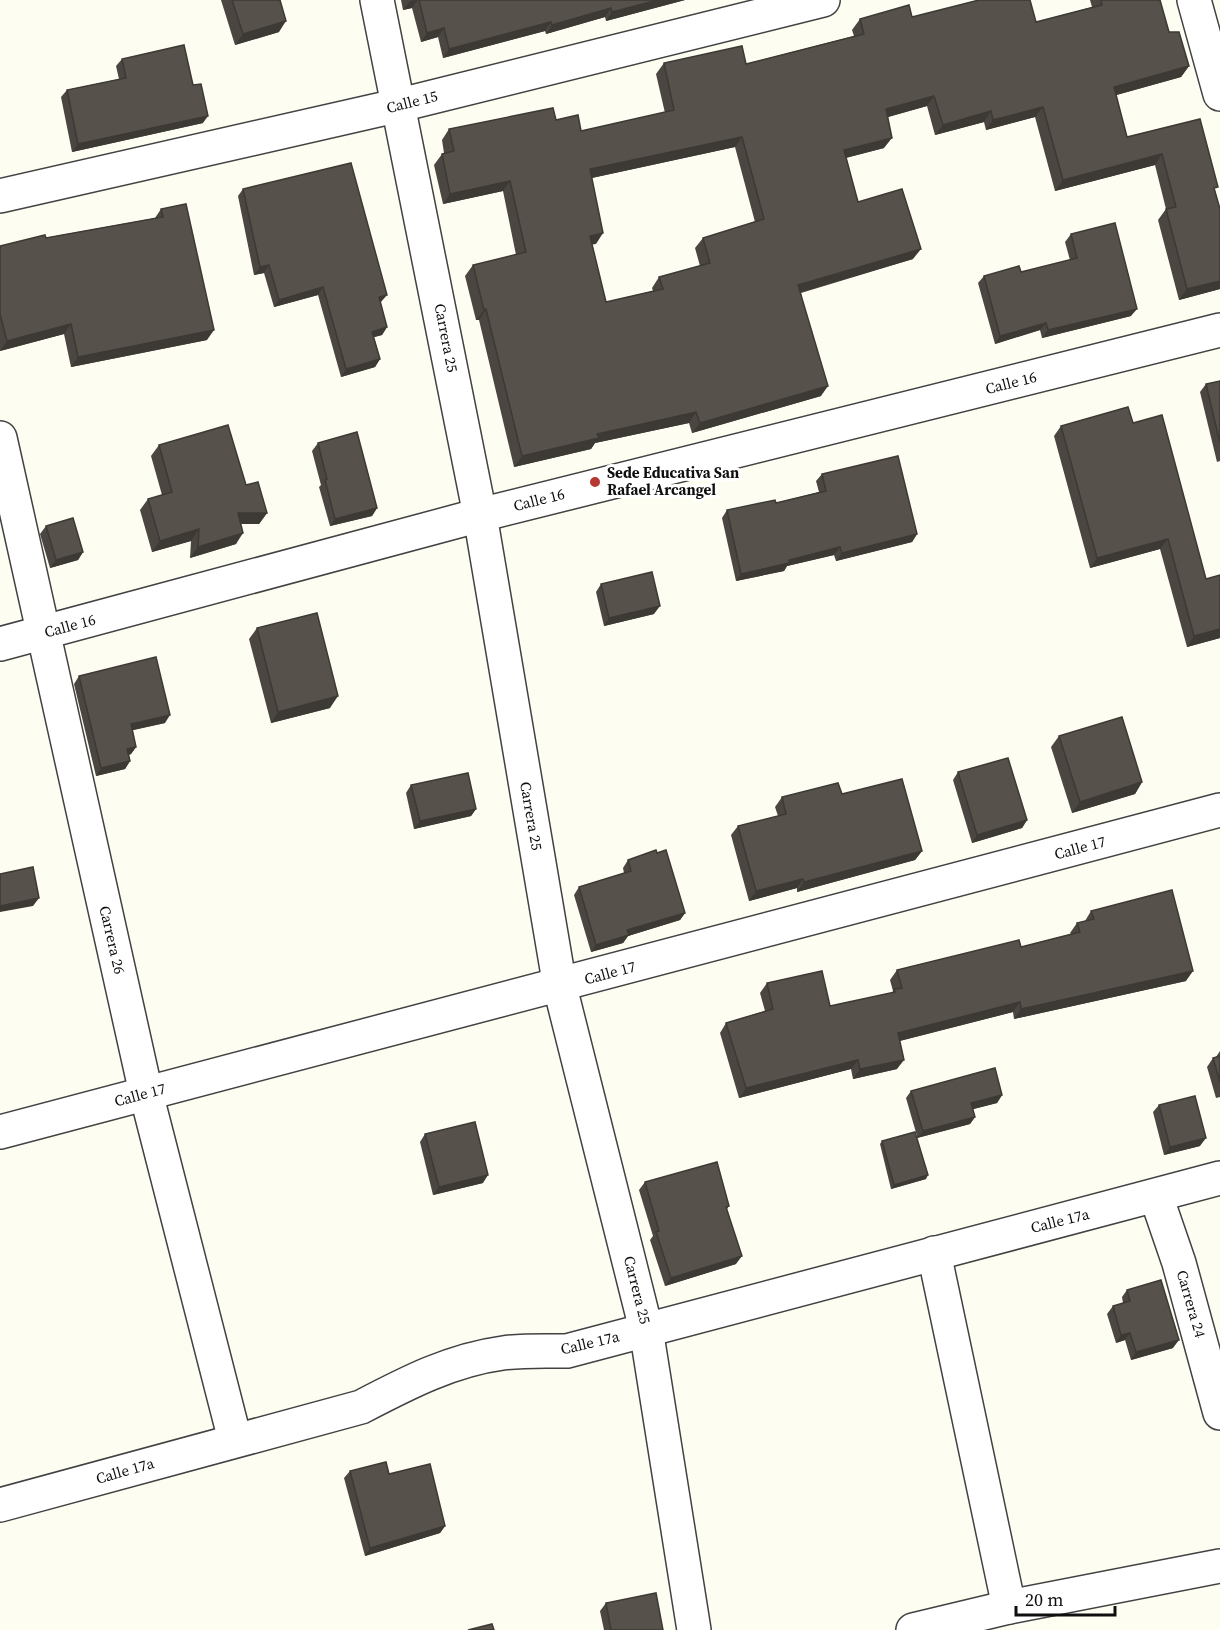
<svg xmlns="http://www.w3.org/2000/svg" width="1220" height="1630" font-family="'Source Serif 4',serif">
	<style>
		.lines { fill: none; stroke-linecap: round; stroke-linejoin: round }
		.minor-casing { stroke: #424242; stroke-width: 36 }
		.minor { stroke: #fff; stroke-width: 33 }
		.wall { fill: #4b4641; fill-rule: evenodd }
		.shaded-wall { fill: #3d3935 }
		.building { fill: #57514c; stroke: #3d3935; stroke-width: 1.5; fill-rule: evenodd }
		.poi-dot { fill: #b53831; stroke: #fff; stroke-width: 2 }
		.labels { text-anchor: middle; stroke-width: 6; stroke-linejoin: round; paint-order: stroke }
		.street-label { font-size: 15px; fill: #0f0f0f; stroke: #fff }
		.poi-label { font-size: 15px; font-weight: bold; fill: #0f0f0f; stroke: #fff; text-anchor: start }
	</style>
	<rect width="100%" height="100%" fill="#fefdf2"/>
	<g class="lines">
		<g class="minor-casing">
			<g id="minor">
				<polyline points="377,0 480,515 560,987 646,1329 694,1630"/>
				<polyline points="1194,0 1220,94"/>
				<polyline points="0,196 400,105 823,0"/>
				<polyline points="0,438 146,1093 235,1440"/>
				<polyline points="0,644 480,515 1220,330"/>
				<polyline points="0,1132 1220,810"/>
				<polyline points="1156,1196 1179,1263 1220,1413"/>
				<polyline points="934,1253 1009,1607"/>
				<path d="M 0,1505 L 361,1407 C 407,1383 451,1360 503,1353 C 524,1350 546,1351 567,1351 L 1220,1178"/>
				<polyline points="913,1630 1009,1607 1220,1566"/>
			</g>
		</g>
		<use href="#minor" class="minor"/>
	</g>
	<g class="wall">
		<polygon points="221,0 280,0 279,32 235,45"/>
		<polygon points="401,0 685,0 606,21 605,17 546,34 545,31 443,58 438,37 421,42 412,8 403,10"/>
		<path d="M 1090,0 L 1160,0 L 1169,32 L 1189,66 L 1181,77 L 1116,95 L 1127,137 L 1200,119 L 1215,191 L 1220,209 L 1220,289 L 1179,300 L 1158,220 L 1166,209 L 1155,165 L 1055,191 L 1035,117 L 986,130 L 984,122 L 935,135 L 927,106 L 887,117 L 884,148 L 846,158 L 858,202 L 913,259 L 801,293 L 821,396 L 692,433 L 689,423 L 595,443 L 591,449 L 514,467 L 479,320 L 476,320 L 465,276 L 473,265 L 516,255 L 503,191 L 443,204 L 434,165 L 442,154 L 444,153 L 442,140 L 449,129 L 556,120 L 581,131 L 665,113 L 656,74 L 664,63 L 746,64 L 854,36 L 852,30 L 860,19 L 912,17 L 1036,22 L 1092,7 ZM 735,147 L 755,222 L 703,238 L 695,248 L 700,266 L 659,277 L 652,288 L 653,291 L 606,302 L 592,244 L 596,244 L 592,178 Z"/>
		<polygon points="122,59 193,85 203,123 72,152 61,97 67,90 119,79 116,66"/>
		<polygon points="243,189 381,302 380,303 387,327 382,335 374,337 380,359 375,367 341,377 318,295 274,307 264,273 254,275 238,196"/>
		<polygon points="161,209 207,340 71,367 64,334 0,351 0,246 155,218"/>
		<polygon points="1071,234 1131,316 1042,338 1040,330 995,344 978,283 984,276 1021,272 1070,260 1065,242"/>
		<polygon points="1220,381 1220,461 1217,462 1200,392 1206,384"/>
		<polygon points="1133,423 1206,579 1220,575 1220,638 1187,647 1160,549 1090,568 1054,436 1061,426"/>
		<polygon points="318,443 377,508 372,516 330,526 319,487 321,485 312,451"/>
		<polygon points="159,445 246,485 267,513 259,524 241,524 236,544 190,558 191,541 152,552 140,510 148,499 162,495 151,456"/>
		<polygon points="822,474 917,534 912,542 836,561 834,555 787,566 784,571 736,581 722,518 727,510 776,503 819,492 816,481"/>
		<polygon points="46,526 83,552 78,560 50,568 40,534"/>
		<polygon points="601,584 654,614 604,626 596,592"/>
		<polygon points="257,628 330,708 271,723 249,639"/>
		<polygon points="79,676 165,723 132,730 136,747 131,754 129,755 130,761 125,769 96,776 74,684"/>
		<polygon points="1059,736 1142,782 1135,794 1072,813 1051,747"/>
		<polygon points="958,772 1027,820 1022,828 972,843 953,780"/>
		<polygon points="411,785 476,809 471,816 414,829 406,793"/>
		<polygon points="842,794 922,851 915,860 797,892 797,888 749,901 731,835 738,826 778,816 775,807 782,797"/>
		<polygon points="628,860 685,913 680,920 628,936 623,943 591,952 574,895 579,887 624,873 623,868"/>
		<polygon points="1091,911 1186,981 1014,1019 1013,1012 900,1041 897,1069 853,1079 851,1069 739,1098 720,1033 726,1023 765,1011 760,993 767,983 830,1006 892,993 893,991 890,980 897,970 1021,947 1071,934 1070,933 1077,923 1085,921"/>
		<polygon points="1220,1051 1220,1097 1216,1098 1207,1067 1213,1058 1216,1057"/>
		<polygon points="911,1091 1002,1095 997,1103 973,1109 975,1117 970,1124 917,1138 926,1179 891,1189 880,1144 882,1141 917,1136 906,1098"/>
		<polygon points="1159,1105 1200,1146 1164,1155 1153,1112"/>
		<polygon points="425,1134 483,1183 433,1195 420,1142"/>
		<polygon points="645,1182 729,1206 727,1209 736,1264 665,1286 650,1240 653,1236 639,1190"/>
		<polygon points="1127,1290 1173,1348 1131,1360 1125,1340 1116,1343 1107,1314 1113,1306 1123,1303 1122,1297"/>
		<polygon points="350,1471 389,1474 445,1526 440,1533 365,1556 344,1478"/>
		<polygon points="606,1603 663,1630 604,1630 600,1611"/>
	</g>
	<g class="shaded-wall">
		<polygon points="415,0 418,0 412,8 403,10 410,1"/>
		<polygon points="658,0 685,0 606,21 612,12"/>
		<polygon points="611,8 605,17 546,34 552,25"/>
		<polygon points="286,21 279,32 235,45 243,34"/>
		<polygon points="551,22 545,31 443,58 449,49"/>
		<polygon points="444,28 438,37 421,42 427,33"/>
		<polygon points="1189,66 1181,77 1106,98 1114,87"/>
		<polygon points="934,96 927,106 878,120 886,109"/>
		<polygon points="1043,107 1035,117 986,130 993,120"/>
		<polygon points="991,111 984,122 935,135 943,125"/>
		<polygon points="208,116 203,123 72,152 78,144"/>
		<polygon points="742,137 735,147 582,180 590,169"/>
		<polygon points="892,138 884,148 837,160 844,150"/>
		<polygon points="1162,154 1155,165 1055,191 1063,180"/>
		<polygon points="510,181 503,191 443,204 450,194"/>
		<polygon points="603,233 596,244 582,246 590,236"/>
		<polygon points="921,249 913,259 791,295 798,285"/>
		<polygon points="269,265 264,273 254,275 260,267"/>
		<polygon points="1220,281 1220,289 1179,300 1187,289"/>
		<polygon points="323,287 318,295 274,307 279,300"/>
		<polygon points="387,295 381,302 374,304 379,297"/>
		<polygon points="486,309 479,320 476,320 484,310"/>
		<polygon points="1137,309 1131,316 1042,338 1048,330"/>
		<polygon points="1046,323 1040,330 995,344 1000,336"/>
		<polygon points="71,324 64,334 0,351 7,341"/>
		<polygon points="387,327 382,335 367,339 372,332"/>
		<polygon points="214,330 207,340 71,367 78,357"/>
		<polygon points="380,359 375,367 341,377 346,369"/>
		<polygon points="828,386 821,396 692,433 700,423"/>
		<polygon points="696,412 689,423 595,443 591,449 514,467 522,456 597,434"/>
		<polygon points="377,508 372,516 330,526 335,519"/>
		<polygon points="238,513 267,513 259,524 230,524"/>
		<polygon points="199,529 191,541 152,552 160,541"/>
		<polygon points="243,533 236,544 190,558 198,547"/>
		<polygon points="917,534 912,542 836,561 842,553"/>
		<polygon points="1168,539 1160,549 1090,568 1097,558"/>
		<polygon points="840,547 834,555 787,566 784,571 736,581 741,574 789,560"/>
		<polygon points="83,552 78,560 50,568 56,560"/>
		<polygon points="660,606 654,614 604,626 609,618"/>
		<polygon points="1220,629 1220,638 1187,647 1194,636"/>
		<polygon points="338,696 330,708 271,723 278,712"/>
		<polygon points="170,715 165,723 125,732 131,724"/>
		<polygon points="136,747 131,754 122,757 127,749"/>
		<polygon points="130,761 125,769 96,776 101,768"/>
		<polygon points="1142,782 1135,794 1072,813 1080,802"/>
		<polygon points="476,809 471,816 414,829 420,821"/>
		<polygon points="1027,820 1022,828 972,843 977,835"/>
		<polygon points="922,851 915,860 797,892 804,882"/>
		<polygon points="803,879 797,888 749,901 756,891"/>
		<polygon points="39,898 33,906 0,912 0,906"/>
		<polygon points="685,913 680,920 628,936 623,943 591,952 596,945 627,930"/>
		<polygon points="1193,971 1186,981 1014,1019 1021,1009"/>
		<polygon points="1020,1002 1013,1012 891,1043 898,1033"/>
		<polygon points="858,1060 851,1069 739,1098 746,1088"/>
		<polygon points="904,1060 897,1069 853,1079 860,1069"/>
		<polygon points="1002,1095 997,1103 966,1111 971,1103"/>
		<polygon points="975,1117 970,1124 917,1138 923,1131"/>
		<polygon points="1206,1138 1200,1146 1164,1155 1170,1147"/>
		<polygon points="488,1175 483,1183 433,1195 439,1187"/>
		<polygon points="928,1175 926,1179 891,1189 894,1185"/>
		<polygon points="742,1256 736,1264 665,1286 671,1278"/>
		<polygon points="1130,1333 1125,1340 1116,1343 1121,1335"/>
		<polygon points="1179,1340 1173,1348 1131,1360 1136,1352"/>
		<polygon points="445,1526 440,1533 365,1556 370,1548"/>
	</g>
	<g class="building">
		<polygon points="232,0 280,0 286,21 243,34"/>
		<polygon points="419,0 658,0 612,12 611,8 552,25 551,22 449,49 444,28 427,33"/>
		<path d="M 979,0 L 1030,0 L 1036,22 L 1102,5 L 1101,0 L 1160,0 L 1169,32 L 1179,32 L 1189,66 L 1114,87 L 1127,137 L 1200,119 L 1218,187 L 1214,188 L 1220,209 L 1220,281 L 1187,289 L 1166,209 L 1176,207 L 1162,154 L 1063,180 L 1043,107 L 993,120 L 991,111 L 943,125 L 934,96 L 886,109 L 892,138 L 844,150 L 858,202 L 902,189 L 921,249 L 798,285 L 828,386 L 700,423 L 696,412 L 597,434 L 599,438 L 522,456 L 486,309 L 484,310 L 473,265 L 526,252 L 510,181 L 450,194 L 442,154 L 454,151 L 449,129 L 553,108 L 556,120 L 578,115 L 581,131 L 674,110 L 664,63 L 742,46 L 746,64 L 864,34 L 860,19 L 909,5 L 912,17 ZM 742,137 L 764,219 L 703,238 L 710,263 L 659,277 L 663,289 L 606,302 L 590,236 L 603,233 L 590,169 Z"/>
		<polygon points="184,45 193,85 201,84 208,116 78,144 67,90 126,78 122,59"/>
		<polygon points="351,163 387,295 379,297 387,327 372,332 380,359 346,369 323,287 279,300 269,265 260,267 243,189"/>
		<polygon points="186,204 214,330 78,357 71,324 7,341 0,314 0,246 45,235 46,238 163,217 161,209"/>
		<polygon points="1115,223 1137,309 1048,330 1046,323 1000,336 984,276 1019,266 1021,272 1077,258 1071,234"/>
		<polygon points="1220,381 1220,443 1206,384"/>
		<polygon points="1128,407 1133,423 1162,415 1206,579 1220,575 1220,629 1194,636 1168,539 1097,558 1061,426"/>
		<polygon points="228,425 246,485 258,482 267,513 238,513 243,533 198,547 199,529 160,541 148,499 172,492 159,445"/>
		<polygon points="357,432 377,508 335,519 325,480 327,479 318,443"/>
		<polygon points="898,456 917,534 842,553 840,547 789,560 789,563 741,574 727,510 775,500 776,503 826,491 822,474"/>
		<polygon points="73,518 83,552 56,560 46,526"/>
		<polygon points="652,572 660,606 609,618 601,584"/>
		<polygon points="317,613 338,696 278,712 257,628"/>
		<polygon points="156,657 170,715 131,724 136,747 127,749 130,761 101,768 79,676"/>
		<polygon points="1122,717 1142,782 1080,802 1059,736"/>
		<polygon points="1008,758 1027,820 977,835 958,772"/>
		<polygon points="468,773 476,809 420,821 411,785"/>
		<polygon points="902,779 922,851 804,882 803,879 756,891 738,826 786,814 782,797 838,783 842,794"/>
		<polygon points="656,850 657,853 666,850 685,913 627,930 629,935 596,945 579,887 631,871 628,860"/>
		<polygon points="33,867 39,898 0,906 0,874"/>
		<polygon points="1172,890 1193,971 1021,1009 1020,1002 898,1033 904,1060 860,1069 858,1060 746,1088 726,1023 773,1009 767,983 822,971 830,1006 895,992 894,989 902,988 897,970 1019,940 1021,947 1080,932 1077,923 1094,919 1091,911"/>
		<polygon points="1220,1056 1220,1082 1213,1058"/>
		<polygon points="995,1068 1002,1095 971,1103 975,1117 923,1131 911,1091"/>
		<polygon points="1195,1096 1206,1138 1170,1147 1159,1105"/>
		<polygon points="475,1122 488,1175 439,1187 425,1134"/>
		<polygon points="915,1132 928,1175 894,1185 882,1141"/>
		<polygon points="717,1162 729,1206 726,1207 742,1256 671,1278 656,1232 659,1231 645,1182"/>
		<polygon points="1161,1280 1179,1340 1136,1352 1130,1333 1121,1335 1113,1306 1130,1301 1127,1290"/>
		<polygon points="386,1462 389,1474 430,1464 445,1526 370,1548 350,1471"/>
		<polygon points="656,1593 663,1630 611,1630 606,1603"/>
		<polygon points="492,1624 494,1630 468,1630"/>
	</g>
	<circle class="poi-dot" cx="595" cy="482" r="6"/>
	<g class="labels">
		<g class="street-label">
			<text transform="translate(412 102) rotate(-14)" y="5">Calle 15</text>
			<text transform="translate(446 338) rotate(79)" y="5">Carrera 25</text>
			<text transform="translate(1011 383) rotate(-14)" y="5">Calle 16</text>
			<text transform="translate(539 500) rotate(-14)" y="5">Calle 16</text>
			<text transform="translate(70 626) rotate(-15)" y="5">Calle 16</text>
			<text transform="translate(531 816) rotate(80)" y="5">Carrera 25</text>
			<text transform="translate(1080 848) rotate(-15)" y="5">Calle 17</text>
			<text transform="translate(112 940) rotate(77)" y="5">Carrera 26</text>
			<text transform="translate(610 973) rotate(-15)" y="5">Calle 17</text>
			<text transform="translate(140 1095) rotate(-15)" y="5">Calle 17</text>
			<text transform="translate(1060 1221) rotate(-14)" y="5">Calle 17a</text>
			<text transform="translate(637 1290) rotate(76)" y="5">Carrera 25</text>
			<text transform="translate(1191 1304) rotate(74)" y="5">Carrera 24</text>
			<text transform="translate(590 1343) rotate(-13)" y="5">Calle 17a</text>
			<text transform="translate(125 1471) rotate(-16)" y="5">Calle 17a</text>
		</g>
		<g class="poi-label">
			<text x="607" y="478">Sede Educativa San<tspan x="607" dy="17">Rafael Arcangel</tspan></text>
		</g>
	</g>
	<path d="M1016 1606v9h99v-9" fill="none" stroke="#0f0f0f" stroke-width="3"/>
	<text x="1025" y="1606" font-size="18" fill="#0f0f0f" stroke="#ffffff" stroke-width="4.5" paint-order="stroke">20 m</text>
</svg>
